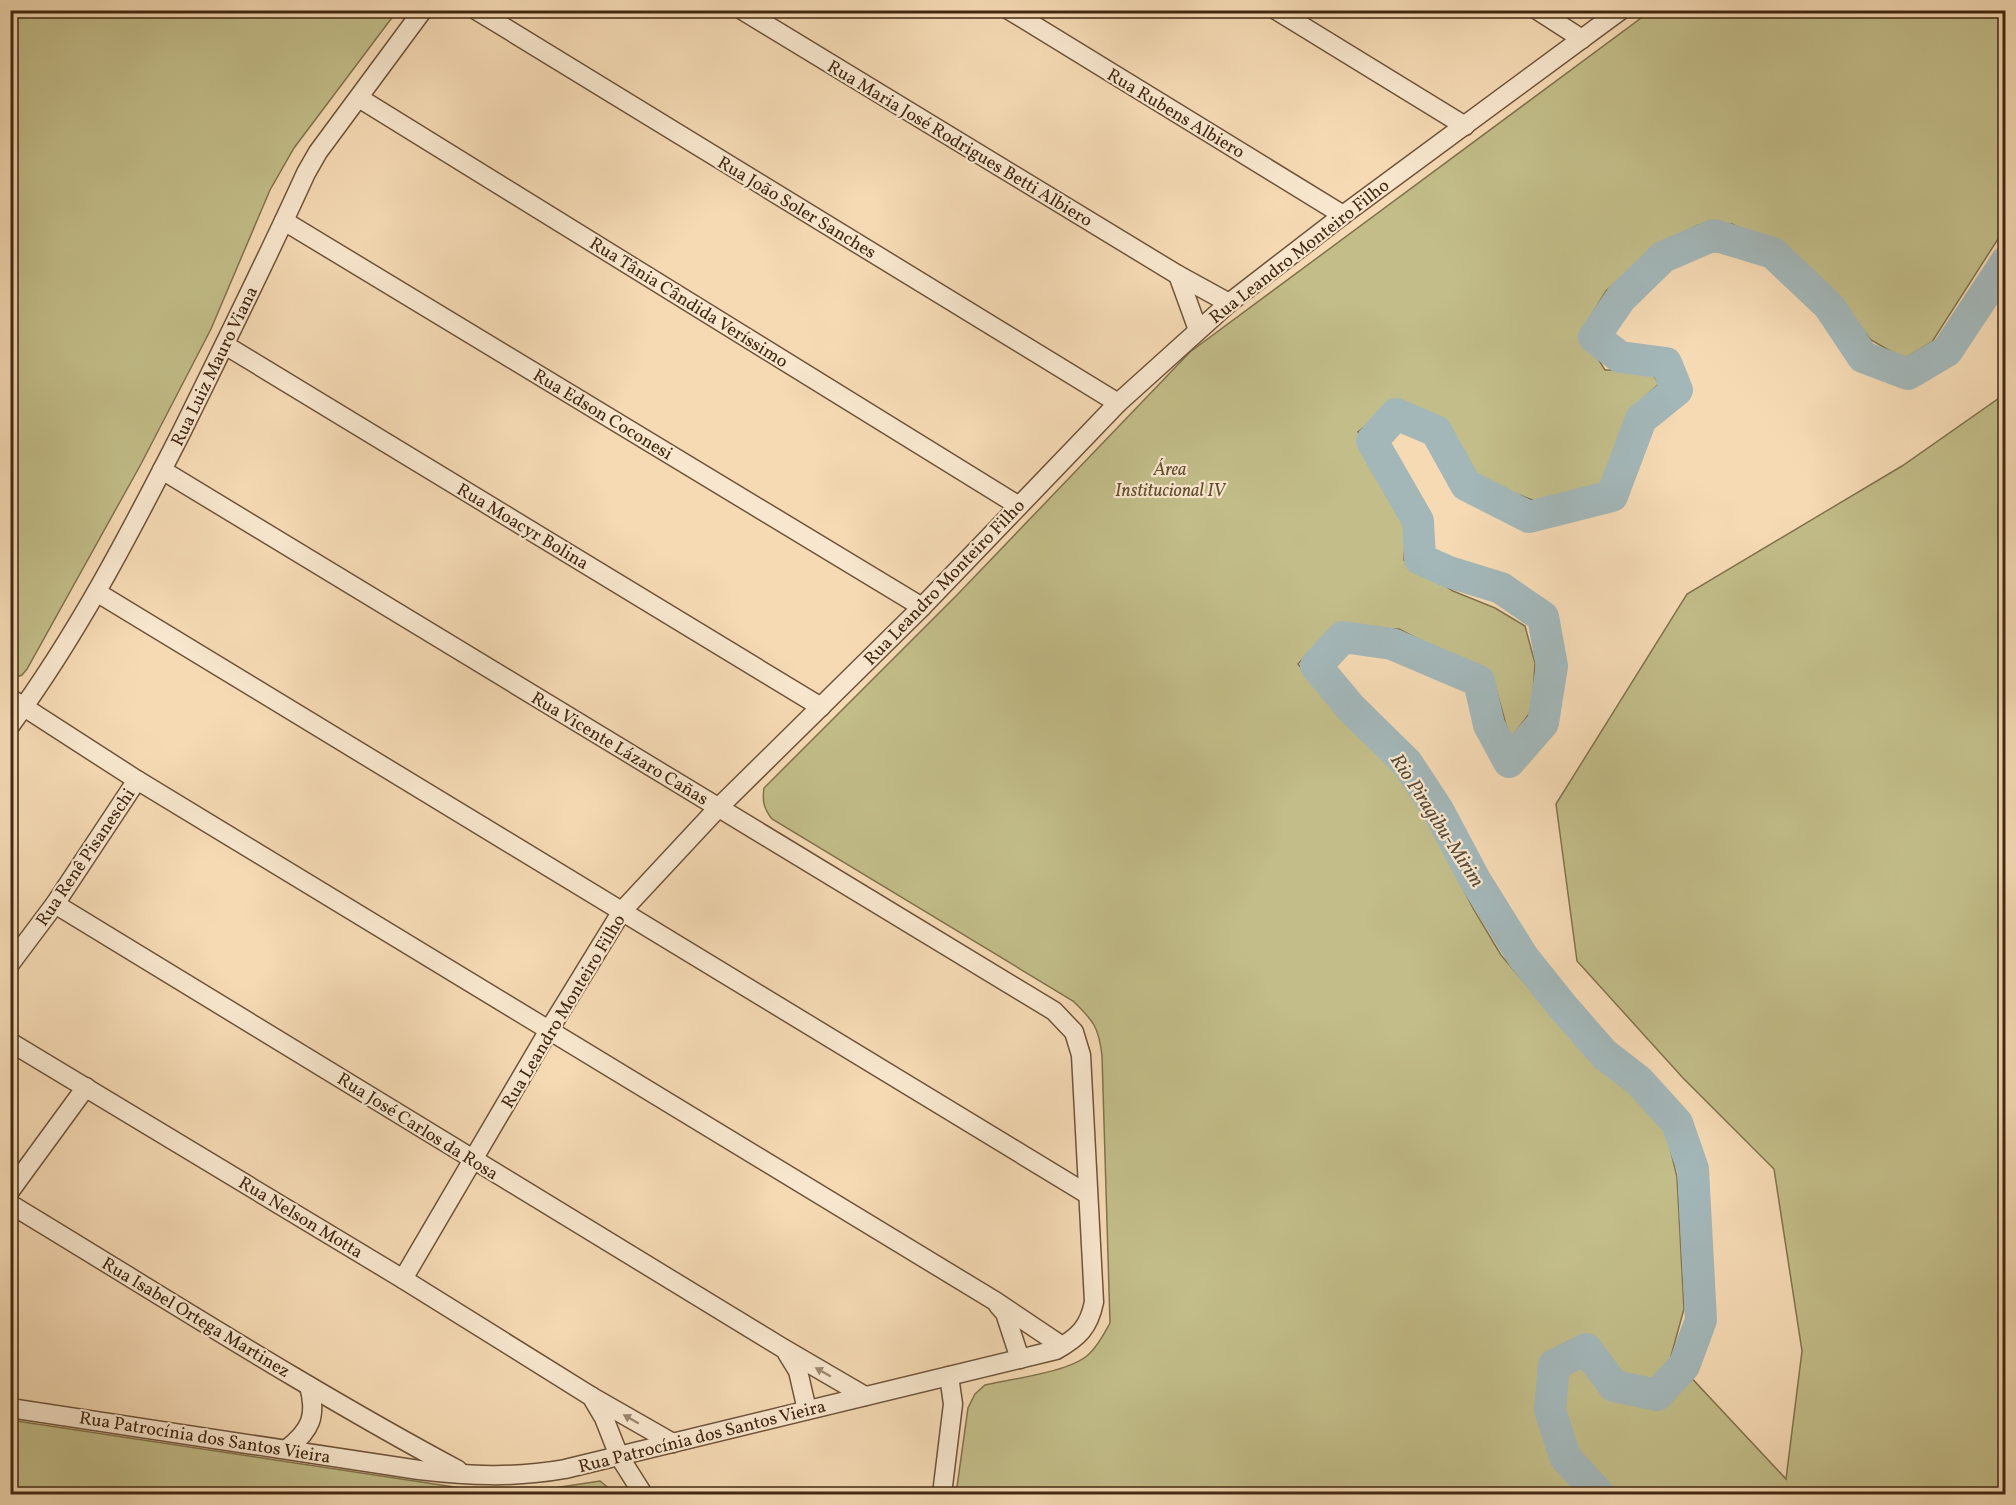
<svg xmlns="http://www.w3.org/2000/svg" width="2016" height="1505" font-family="Vollkorn,serif">
	<style>
		.green { fill: #c2bd89; stroke: #82724d; stroke-width: 1.5 }
		.lines { fill: none; stroke-linecap: round; stroke-linejoin: round }
		.river { stroke: #a3b7b9; stroke-width: 32 }
		.minor-casing { stroke: #6f543a; stroke-width: 21 }
		.minor { stroke: #f8e7ce; stroke-width: 18 }
		.oneway { fill: #9d8870 }
		.labels { text-anchor: middle; stroke-width: 4.5; stroke-linejoin: round; paint-order: stroke }
		.street-label { font-size: 18px; fill: #422811; stroke: #f8e7ce }
		.park-label { font-size: 18px; font-style: italic; fill: #624d2f; stroke: #f8e7ce }
		.water-label { font-size: 20px; font-style: italic; fill: #5a4c3b; stroke: #f8e7ce }
	</style>
	<rect width="100%" height="100%" fill="#f5dab4"/>
	<filter id="stains"><feTurbulence type="fractalNoise" baseFrequency=".00333" numOctaves="4"/><feColorMatrix values="0 0 0 0 .2 0 0 0 0 .09 0 0 0 0 .02 0 0 0 .5 -.17"/></filter>
	<radialGradient id="worn" r=".72"><stop offset=".6" stop-color="#630" stop-opacity="0"/><stop offset="1" stop-color="#630" stop-opacity=".3"/></radialGradient>
	<g class="green">
		<path d="M 1652,10 L 2005,11 L 2005,228 L 1932,342 L 1904,359 L 1871,340 L 1832,292 L 1790,254 L 1732,224 L 1698,225 L 1655,247 L 1606,291 L 1581,332 L 1605,370 L 1650,370 L 1659,384 L 1630,410 L 1604,484 L 1535,501 L 1476,478 L 1441,420 L 1397,401 L 1358,432 L 1406,525 L 1404,560 L 1453,591 L 1495,608 L 1525,626 L 1535,663 L 1532,710 L 1510,739 L 1493,678 L 1399,629 L 1332,627 L 1298,664 L 1359,737 L 1396,770 L 1426,818 L 1474,910 L 1501,955 L 1596,1067 L 1637,1095 L 1666,1131 L 1677,1177 L 1684,1309 L 1671,1356 L 1786,1479 L 1802,1351 L 1774,1169 L 1683,1078 L 1577,961 L 1556,804 L 1687,594 L 1902,466 L 2005,394 L 2005,1494 L 956,1494 L 968,1408 L 975,1394 L 985,1385 C 1011,1379 1071,1372 1089,1354 C 1098,1346 1104,1334 1110,1323 L 1102,1056 C 1099,1028 1094,1021 1073,1001 L 772,819 C 764,809 762,801 764,788 L 956,596 L 1190,352 Z"/>
		<polygon points="10,11 397,11 294,148 270,190 211,329 141,464 27,669 22,675 11,679"/>
		<polygon points="10,1420 494,1493 534,1491 600,1481 616,1494 11,1494"/>
	</g>
	<g class="lines">
		<polyline class="river" points="1599,1494 1565,1457 1550,1410 1554,1365 1586,1349 1614,1386 1657,1395 1684,1366 1701,1320 1693,1169 1677,1123 1639,1081 1604,1054 1563,1007 1523,957 1475,880 1438,810 1407,763 1351,708 1316,666 1343,637 1392,644 1479,681 1489,725 1509,762 1543,723 1552,666 1543,617 1501,588 1449,572 1420,559 1418,521 1372,441 1396,414 1436,431 1466,485 1529,517 1612,496 1641,419 1677,390 1666,363 1620,357 1594,337 1621,298 1663,257 1714,235 1773,253 1829,306 1863,357 1908,374 1947,351 2006,262"/>
		<g class="minor-casing">
			<g id="minor">
				<polyline points="476,10 1118,403"/>
				<polyline points="742,10 1178,275 1229,303"/>
				<polyline points="1009,10 1343,215"/>
				<polyline points="1276,10 1465,126"/>
				<polyline points="1537,10 1582,39"/>
				<polyline points="359,98 1019,506"/>
				<polyline points="284,221 922,607"/>
				<polyline points="1178,275 1198,330"/>
				<polyline points="225,345 821,707"/>
				<polyline points="98,593 1087,1194"/>
				<polyline points="10,698 137,780 995,1301 1062,1346"/>
				<path d="M 10,726 C 77,635 129,535 180,435 C 223,348 266,261 306,173 L 318,152 L 423,10"/>
				<polyline points="55,904 781,1347 865,1396"/>
				<polyline points="10,964 55,904 137,780"/>
				<polyline points="10,1042 403,1279 589,1395 673,1443"/>
				<polyline points="10,1191 86,1087"/>
				<path d="M 10,1204 C 159,1294 305,1388 458,1470"/>
				<polyline points="403,1279 549,1030 622,911 718,808 922,607 1118,403 1229,303 1343,215 1621,10"/>
				<polyline points="998,1305 1005,1313 1020,1359"/>
				<polyline points="787,1353 798,1371 807,1410"/>
				<polyline points="591,1396 604,1418 619,1456 643,1494"/>
				<path d="M 10,1408 L 419,1470 C 470,1476 514,1478 565,1469 L 1056,1350 C 1079,1337 1089,1327 1094,1302 L 1081,1055 L 1074,1032 L 1054,1011 L 162,470"/>
				<path d="M 287,1449 C 311,1430 317,1416 309,1386"/>
				<polyline points="942,1494 953,1404 949,1376"/>
			</g>
		</g>
		<use href="#minor" class="minor"/>
	</g>
	<defs><path id="oneway-solid" d="M-6-.8H1V-3.2L6.5 0L1 3.2V.8H-6Z" transform="scale(1.5)"/></defs>
	<g class="oneway">
		<use href="#oneway-solid" transform="translate(823 1372) rotate(-150)"/>
		<use href="#oneway-solid" transform="translate(631 1419) rotate(-150)"/>
	</g>
	<g class="labels">
		<g class="street-label">
			<text transform="translate(1176 113) rotate(31)" y="6">Rua Rubens Albiero</text>
			<text transform="translate(960 143) rotate(31)" y="6">Rua Maria José Rodrigues Betti Albiero</text>
			<text transform="translate(797 207) rotate(31)" y="6">Rua João Soler Sanches</text>
			<text transform="translate(1299 251) rotate(-38)" y="6">Rua Leandro Monteiro Filho</text>
			<text transform="translate(689 302) rotate(32)" y="6">Rua Tânia Cândida Veríssimo</text>
			<text transform="translate(214 366) rotate(-64)" y="6">Rua Luiz Mauro Viana</text>
			<text transform="translate(603 414) rotate(31)" y="6">Rua Edson Coconesi</text>
			<text transform="translate(523 526) rotate(31)" y="6">Rua Moacyr Bolina</text>
			<text transform="translate(944 582) rotate(-46)" y="6">Rua Leandro Monteiro Filho</text>
			<text transform="translate(620 748) rotate(31)" y="6">Rua Vicente Lázaro Cañas</text>
			<text transform="translate(85 857) rotate(-56)" y="6">Rua Renê Pisaneschi</text>
			<text transform="translate(563 1011) rotate(-59)" y="6">Rua Leandro Monteiro Filho</text>
			<text transform="translate(418 1126) rotate(32)" y="6">Rua José Carlos da Rosa</text>
			<text transform="translate(301 1217) rotate(31)" y="6">Rua Nelson Motta</text>
			<text transform="translate(196 1317) rotate(31)" y="6">Rua Isabel Ortega Martinez</text>
			<text transform="translate(702 1436) rotate(-14)" y="6">Rua Patrocínia dos Santos Vieira</text>
			<text transform="translate(205 1437) rotate(9)" y="6">Rua Patrocínia dos Santos Vieira</text>
		</g>
		<g class="park-label">
			<text x="1170" y="475">Área<tspan x="1170" dy="21">Institucional IV</tspan></text>
		</g>
		<g class="water-label">
			<text transform="translate(1438 820) rotate(57)" y="7">Rio Piragibu-Mirim</text>
		</g>
	</g>
	<rect width="2016" height="1505" fill="none" stroke="#f5dab4" stroke-width="36"/>
	<rect x="12" y="12" width="1992" height="1481" fill="none" stroke="#422811" stroke-width="3"/>
	<rect x="18" y="18" width="1980" height="1469" fill="none" stroke="#422811" stroke-width="1.5"/>
	<rect width="100%" height="100%" filter="url(#stains)"/>
	<rect width="100%" height="100%" fill="url(#worn)"/>
</svg>
